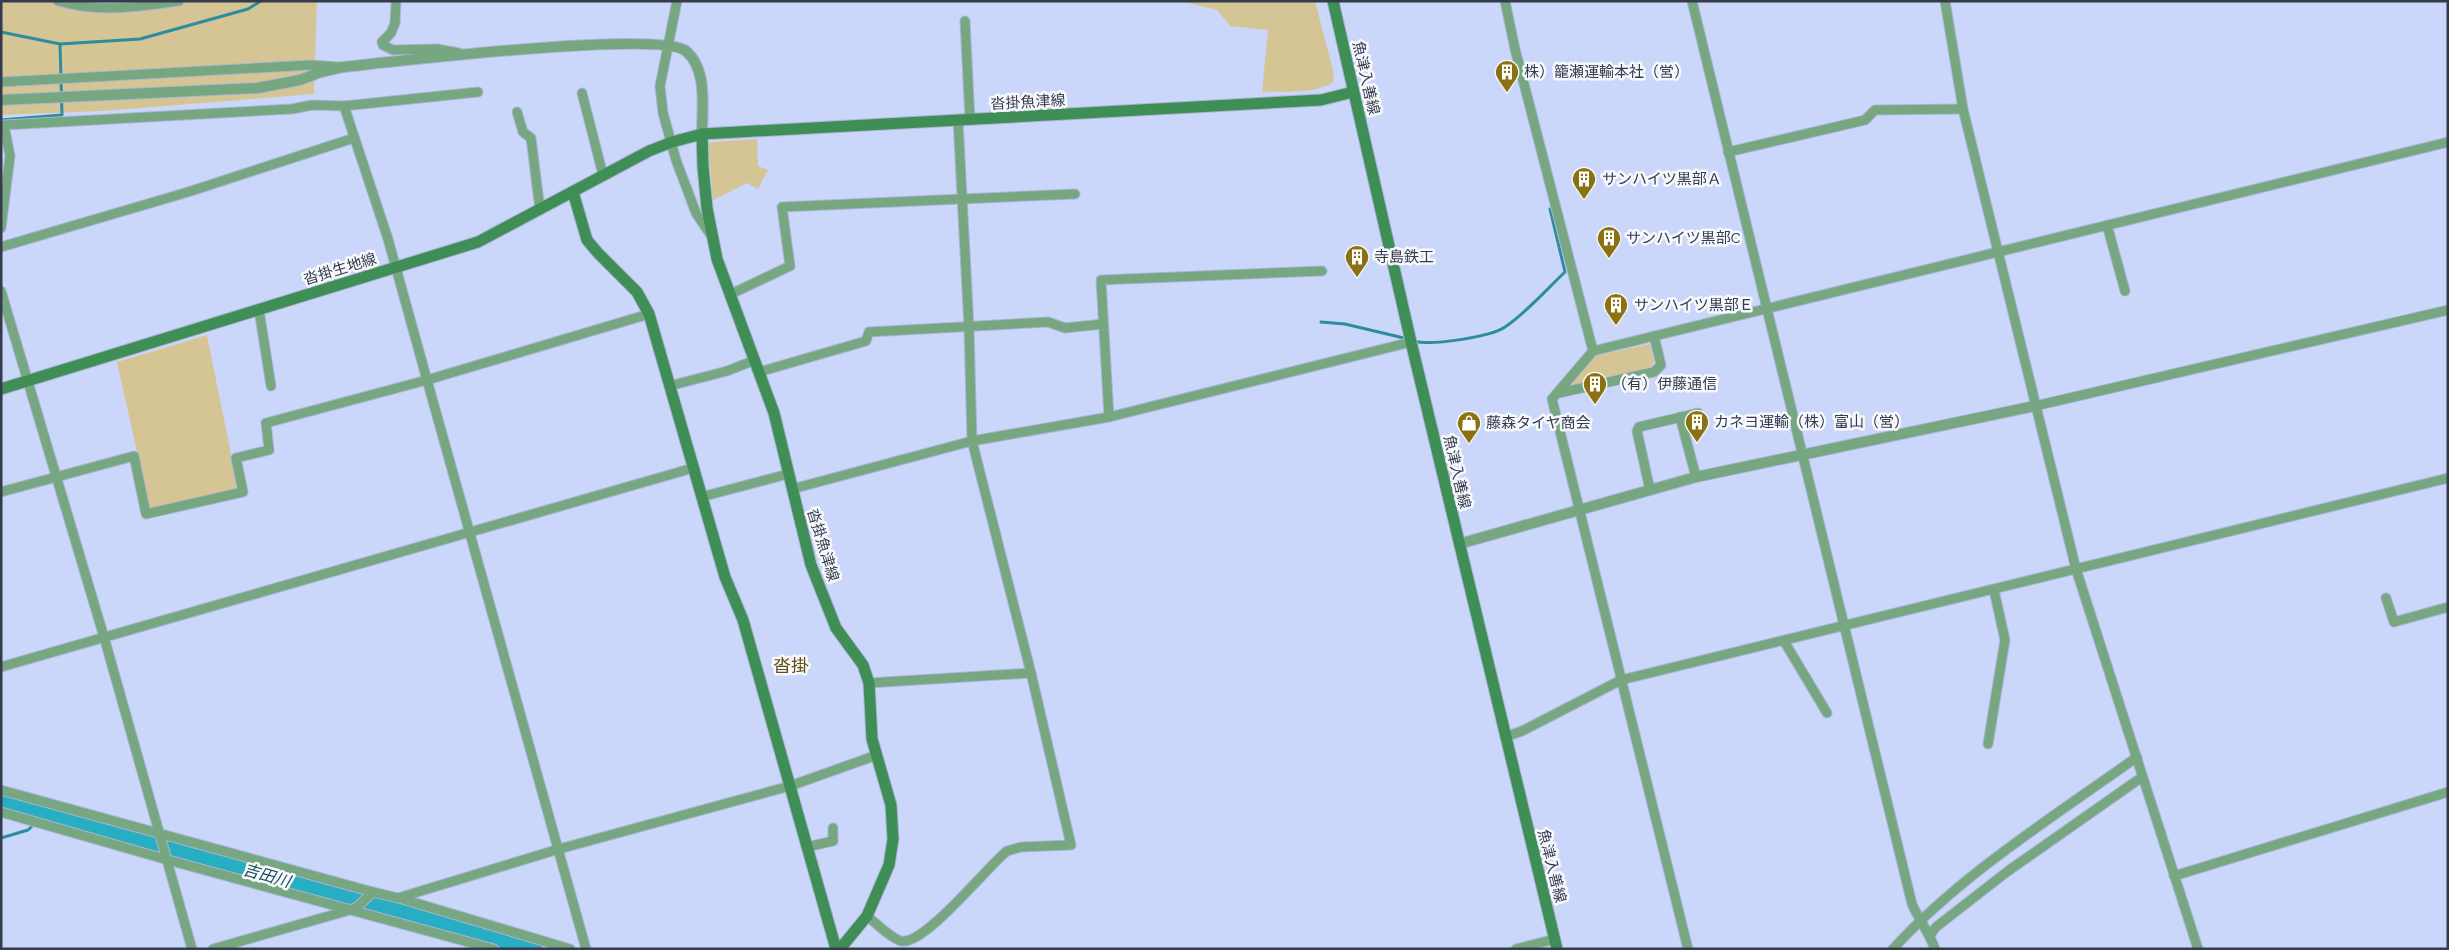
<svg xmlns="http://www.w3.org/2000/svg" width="2449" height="950" font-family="'Zilla Slab','Noto Sans JP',serif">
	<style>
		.green { fill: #d6c594 }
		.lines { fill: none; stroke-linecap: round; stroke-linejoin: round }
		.stream { stroke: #2c8ca0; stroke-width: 3 }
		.river { stroke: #28aec3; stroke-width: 19 }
		.minor-casing { stroke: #aab5d4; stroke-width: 11 }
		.tertiary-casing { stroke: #aab5d4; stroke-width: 12 }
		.secondary-casing { stroke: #aab5d4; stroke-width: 13 }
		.minor { stroke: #76a781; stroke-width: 9 }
		.tertiary { stroke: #76a781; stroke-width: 10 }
		.secondary { stroke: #3e8e56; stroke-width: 11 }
		.labels { text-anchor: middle; stroke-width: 5; stroke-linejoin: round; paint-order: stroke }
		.poi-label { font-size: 15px; fill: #353b4d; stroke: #f7f9fd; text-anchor: start }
		.street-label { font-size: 15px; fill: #353b4d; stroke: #f7f9fd }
		.water-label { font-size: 16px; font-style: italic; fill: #154b54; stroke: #f7f9fd }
		.quarter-label { font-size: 18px; fill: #614f12; stroke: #f7f9fd }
	</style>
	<rect width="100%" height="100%" fill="#cbd7fa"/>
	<g class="green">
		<polygon points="1,1 317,1 314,94 102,111 1,115"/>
		<path d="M 1181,1 L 1315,1 L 1334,74 L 1333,82 C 1315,95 1284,91 1262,92 L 1268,30 L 1230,26 L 1217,10 Z"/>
		<polygon points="757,139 758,166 768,170 758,189 747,183 713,200 708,144 712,142"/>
		<polygon points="207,335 238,489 150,510 117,362"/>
		<polygon points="1650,344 1654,362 1649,369 1573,386 1571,383 1594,356"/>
	</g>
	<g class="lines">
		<g class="stream">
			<polyline points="1,32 60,44 140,39 248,9 261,1"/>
			<polyline points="1,120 62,115 60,44"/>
			<polyline points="1321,322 1345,324 1408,339"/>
			<path d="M 1414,341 C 1431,346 1490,337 1505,327 C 1527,312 1546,290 1565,272 L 1550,209"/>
			<polyline points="1,838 28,830 46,813"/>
		</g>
		<polyline class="river" points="1,801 533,949"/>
		<g class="minor-casing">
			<g id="minor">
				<path d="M 58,1 C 98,13 138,7 179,1"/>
				<polyline points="396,1 395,23 391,33 382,42 383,45 393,50 437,49 459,53"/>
				<polyline points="677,1 660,86 663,113 676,160 696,213 712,237"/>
				<polyline points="1505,1 1515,49 1593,351"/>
				<path d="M 1692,1 L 1912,904 C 1919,920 1929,932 1935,949"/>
				<polyline points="1945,1 1963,109 2076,569 2198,949"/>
				<polyline points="965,21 970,120"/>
				<polyline points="1,82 311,65 340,67"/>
				<polyline points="582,93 603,175"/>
				<polyline points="344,106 388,239 427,380 649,314"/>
				<polyline points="517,112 523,132 531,138 540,210"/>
				<polyline points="1728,152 1865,120 1875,110 1963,109"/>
				<polyline points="2107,225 2125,291"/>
				<polyline points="1,228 10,156 4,125 292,109 312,105 344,106 478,92"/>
				<polyline points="1,247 188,192 354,138"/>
				<polyline points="1,291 104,637 192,949"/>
				<polyline points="731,294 790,266 782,207 1075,194"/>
				<polyline points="259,310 271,386"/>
				<polyline points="759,372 866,341 869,332 1048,322 1065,328 1103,324"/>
				<polyline points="669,386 727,371 755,360"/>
				<polyline points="1559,393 1654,372 1661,365 1654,336"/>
				<polyline points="2035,406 2448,310"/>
				<polyline points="1109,417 1101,280 1322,271"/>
				<polyline points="1680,417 1696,477"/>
				<polyline points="792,489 972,441 1109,417 1411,342"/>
				<polyline points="1650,490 1637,431 1639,427 1698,413"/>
				<polyline points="1,492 134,456 146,514 243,492 236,458 269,450 266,423 427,380 586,949"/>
				<polyline points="701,497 788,474"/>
				<polyline points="2386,598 2394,622 2448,607"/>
				<polyline points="1784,641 1827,713"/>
				<polyline points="1,667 693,468"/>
				<polyline points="869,683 1031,673"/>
				<polyline points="1505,737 1522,731 1621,680 2448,478"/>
				<polyline points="1988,744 2005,640 1994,590"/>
				<polyline points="1,790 373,892"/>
				<polyline points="1,812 168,860 494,949"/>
				<polyline points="807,847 833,841 833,828"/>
				<polyline points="2174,876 2448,792"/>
				<polyline points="399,898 570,949"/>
				<path d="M 867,916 C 876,923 890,938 901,941 C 924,946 986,868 1007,851 L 1021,847 L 1071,845 L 1031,673 L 972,441 L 969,328 L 958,120"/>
				<polyline points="1930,935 1936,927 2008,871 2142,777"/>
				<polyline points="213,949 350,910 357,907 373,892 398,898 559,849 790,786 877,755"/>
				<polyline points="1516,949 1555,939"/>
				<polyline points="1688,949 1552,399 1593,351 2448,142"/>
				<path d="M 1893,949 C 1960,875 2056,815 2137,757"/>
			</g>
		</g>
		<g class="tertiary-casing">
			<g id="tertiary">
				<path d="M 1,100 L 258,88 L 300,80 L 321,72 L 343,67 C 391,62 660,30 686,51 C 708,70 702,108 702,134"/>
				<polyline points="1459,544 1696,477 2035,406"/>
			</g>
		</g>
		<g class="secondary-casing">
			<g id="secondary">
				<polyline points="1333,1 1411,342 1557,949"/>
				<polyline points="702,134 703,167 707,208 717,259 774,413 811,565 836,628 863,665 869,683 872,739 891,805 893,839 889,865 867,916 840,949"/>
				<polyline points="573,192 587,240 598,253 637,292 649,314 725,577 743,620 836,949"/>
				<polyline points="1,389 478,242 649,151 672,142 702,134 1321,100 1353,92"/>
			</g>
		</g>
		<use href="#minor" class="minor"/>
		<use href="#tertiary" class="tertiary"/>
		<use href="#secondary" class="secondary"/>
	</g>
	<defs>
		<g id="building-pin" transform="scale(1.25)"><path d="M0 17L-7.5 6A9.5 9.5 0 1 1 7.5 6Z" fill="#8c7113" stroke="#f7f9fd"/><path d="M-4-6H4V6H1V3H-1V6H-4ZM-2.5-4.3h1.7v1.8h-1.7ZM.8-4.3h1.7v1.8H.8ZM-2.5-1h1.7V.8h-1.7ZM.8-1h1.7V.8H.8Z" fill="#fff"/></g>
		<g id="shop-pin" transform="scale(1.25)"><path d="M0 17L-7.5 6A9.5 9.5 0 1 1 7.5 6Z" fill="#8c7113" stroke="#f7f9fd"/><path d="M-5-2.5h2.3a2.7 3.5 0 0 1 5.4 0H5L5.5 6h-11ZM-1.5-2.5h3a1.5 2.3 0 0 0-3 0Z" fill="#fff"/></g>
	</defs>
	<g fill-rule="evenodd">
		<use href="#building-pin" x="1507" y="72"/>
		<use href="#building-pin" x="1584" y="179"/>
		<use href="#building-pin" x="1609" y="238"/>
		<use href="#building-pin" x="1357" y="257"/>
		<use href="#building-pin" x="1616" y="305"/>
		<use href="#building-pin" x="1595" y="384"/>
		<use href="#building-pin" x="1697" y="422"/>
		<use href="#shop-pin" x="1469" y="423"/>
	</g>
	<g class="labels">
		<g class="poi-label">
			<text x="1524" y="77">株）籠瀬運輸本社（営）</text>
			<text x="1602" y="184">サンハイツ黒部Ａ</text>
			<text x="1626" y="243">サンハイツ黒部C</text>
			<text x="1374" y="262">寺島鉄工</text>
			<text x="1634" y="310">サンハイツ黒部Ｅ</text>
			<text x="1612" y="389">（有）伊藤通信</text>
			<text x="1714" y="427">カネヨ運輸（株）富山（営）</text>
			<text x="1486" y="428">藤森タイヤ商会</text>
		</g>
		<g class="street-label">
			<text transform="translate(1366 78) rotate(77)" y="5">魚津入善線</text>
			<text transform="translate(1028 102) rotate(-3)" y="5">沓掛魚津線</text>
			<text transform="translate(340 269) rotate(-17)" y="5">沓掛生地線</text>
			<text transform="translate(1457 472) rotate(77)" y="5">魚津入善線</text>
			<text transform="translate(823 545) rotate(73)" y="5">沓掛魚津線</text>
			<text transform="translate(1552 866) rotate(76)" y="5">魚津入善線</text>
		</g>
		<g class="water-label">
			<text transform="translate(267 875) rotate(16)" y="6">吉田川</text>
		</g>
		<g class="quarter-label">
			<text x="791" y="672">沓掛</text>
		</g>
	</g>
	<rect width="2449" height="950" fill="none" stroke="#353b4d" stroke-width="5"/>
</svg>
